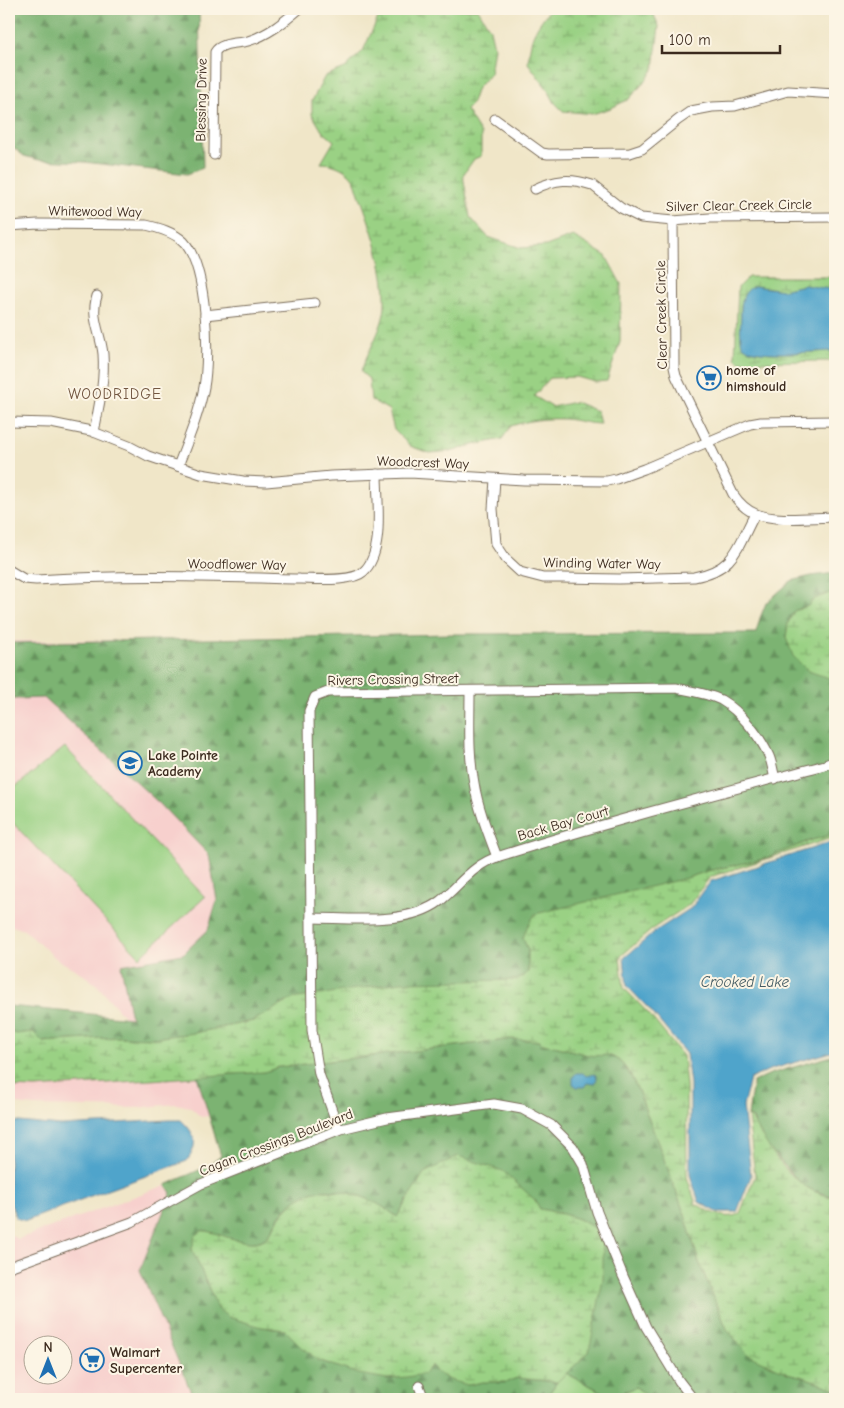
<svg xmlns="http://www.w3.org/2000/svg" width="844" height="1408" font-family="'Comic Neue',sans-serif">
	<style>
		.built { fill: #f7d0cd; fill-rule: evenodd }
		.green { fill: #9ad184; stroke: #6a7e51 }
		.forest { fill: url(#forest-firs); stroke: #5b6e48 }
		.wetland { fill: url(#wetland-marsh); stroke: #6a7e51 }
		.water { fill: #4fa4cb; stroke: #456774 }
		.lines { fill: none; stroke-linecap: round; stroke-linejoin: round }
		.minor-casing { stroke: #7a6c5a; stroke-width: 11 }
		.minor { stroke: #fff; stroke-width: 9 }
		.labels { text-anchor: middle; stroke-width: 4; stroke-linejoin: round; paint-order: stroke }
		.street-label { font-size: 14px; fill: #3b2a1e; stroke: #fcf5e5 }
		.poi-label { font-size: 14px; font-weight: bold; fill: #3b2a1e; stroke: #fcf5e5; text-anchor: start }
		.neighbourhood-label { font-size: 15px; letter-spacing: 1px; fill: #735741; stroke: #fcf5e5 }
		.water-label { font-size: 15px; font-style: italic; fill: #435b63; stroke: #fcf5e5 }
	</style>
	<defs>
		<pattern id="forest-firs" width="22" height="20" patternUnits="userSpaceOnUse" patternTransform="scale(1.25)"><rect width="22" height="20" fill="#7bb372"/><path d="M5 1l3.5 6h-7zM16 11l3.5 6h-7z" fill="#66925d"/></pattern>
		<pattern id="wetland-marsh" width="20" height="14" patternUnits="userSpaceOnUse" patternTransform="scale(1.25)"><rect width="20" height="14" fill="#9ad184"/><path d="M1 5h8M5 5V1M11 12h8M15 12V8" fill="none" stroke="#7faa6b"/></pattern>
	</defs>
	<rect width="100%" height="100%" fill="#fcf5e5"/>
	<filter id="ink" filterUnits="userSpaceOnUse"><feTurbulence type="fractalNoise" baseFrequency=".02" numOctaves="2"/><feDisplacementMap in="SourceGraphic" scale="10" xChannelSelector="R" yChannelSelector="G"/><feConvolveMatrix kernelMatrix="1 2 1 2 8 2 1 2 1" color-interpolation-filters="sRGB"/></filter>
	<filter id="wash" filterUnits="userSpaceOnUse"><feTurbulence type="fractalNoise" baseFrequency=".0096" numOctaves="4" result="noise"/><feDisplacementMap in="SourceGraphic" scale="20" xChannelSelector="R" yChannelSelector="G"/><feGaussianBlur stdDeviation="1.12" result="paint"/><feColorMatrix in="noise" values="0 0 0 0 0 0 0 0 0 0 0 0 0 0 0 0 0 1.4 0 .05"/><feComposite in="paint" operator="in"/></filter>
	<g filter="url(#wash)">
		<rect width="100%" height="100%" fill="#f0e6c8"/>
		<g class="built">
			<polygon points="251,639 253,886 131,1029 123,1015 97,985 78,971 58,960 24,930 9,925 9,641"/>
			<polygon points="197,1076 209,1116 201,1117 190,1107 176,1104 136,1108 34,1106 9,1103 9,1087 36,1088"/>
			<path d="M 166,1185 L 171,1193 L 140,1270 L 194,1399 L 9,1399 L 9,1234 L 18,1239 ZM 32,1346 L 62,1346 L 62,1376 L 32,1376 Z"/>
		</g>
		<g class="green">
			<polygon points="65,747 205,897 140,957 9,819 9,792"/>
			<polygon points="566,1373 612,1397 636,1387 651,1399 545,1399 557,1382"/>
		</g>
		<g class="forest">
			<polygon points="9,9 199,9 203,168 187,174 84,162 39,160 24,156 13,147 9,142"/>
			<polygon points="835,573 835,591 814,599 808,606 794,611 788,623 786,637 833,680 835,680 835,834 809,841 764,859 708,871 687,878 523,938 528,950 528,972 517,980 292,999 253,1021 195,1033 153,1038 119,1037 43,1042 33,1032 16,1034 9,1031 9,1006 131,1018 121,965 183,954 208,930 217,900 209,855 159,803 44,698 14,699 9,668 9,643 450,634 756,633 760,618 766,603 791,581 811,576"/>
			<path d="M 514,1039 L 540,1041 L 542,1044 C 558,1046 573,1051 588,1055 C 597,1057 607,1053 615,1058 C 626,1064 633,1080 638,1090 L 685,1215 L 699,1262 L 727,1329 L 787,1373 L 804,1377 L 835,1389 L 835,1399 L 651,1399 L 636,1387 L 612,1397 L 566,1373 L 589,1352 L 603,1235 C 583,1218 566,1214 540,1209 L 535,1200 L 407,1200 L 397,1217 C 362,1189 308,1175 278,1218 C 272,1228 269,1240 256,1242 C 242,1245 217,1233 203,1230 L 192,1249 L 213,1297 L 262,1327 L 285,1330 L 303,1348 L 318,1360 L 335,1366 L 387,1379 L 424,1374 L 433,1365 L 468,1385 L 483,1382 L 506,1382 L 517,1378 L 557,1382 L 545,1399 L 194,1399 L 140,1270 L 171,1193 L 166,1185 L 208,1166 L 221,1156 L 197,1076 L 264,1072 L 279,1067 Z"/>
			<polygon points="835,1055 835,1197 814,1191 802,1185 766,1145 753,1119 748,1116 753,1082 770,1074"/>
		</g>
		<g class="wetland">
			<path d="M 382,9 L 478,9 L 490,29 L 494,47 L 490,74 L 477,88 L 471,105 L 466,110 L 481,134 L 481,156 L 474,159 L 463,175 L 470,217 L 488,237 L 521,248 L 546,246 L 573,236 L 606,256 L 621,284 L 620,342 L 607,381 L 595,382 L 577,377 L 550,378 L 534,396 L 552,407 L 575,402 L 597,411 L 600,424 C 588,424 577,420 565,419 C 545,418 530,420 511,426 L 502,439 L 469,446 L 454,451 L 429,453 L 410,446 L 394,430 L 389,410 L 371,400 L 369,379 L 361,372 C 368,349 385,327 385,303 C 386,270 371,225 359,194 C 357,189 356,181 352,177 C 345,168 332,163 321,163 L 334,141 L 322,131 L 312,114 L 312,101 L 325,76 L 345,68 L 363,51 Z"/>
			<path d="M 550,9 L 651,9 L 659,26 L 654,68 L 647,79 L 629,99 L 611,108 L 592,114 L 563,111 L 555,103 L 548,90 L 528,63 C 531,35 533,32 550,9 Z"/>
			<path d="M 748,277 L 835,277 L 835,290 L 804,285 L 782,290 L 765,287 L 741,304 C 741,313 739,341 743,346 C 753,358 818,351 835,351 L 835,361 L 741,362 L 735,358 L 738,287 Z"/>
			<polygon points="835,591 835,680 808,671 793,656 786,638 788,623 794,611 808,606 814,599"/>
			<path d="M 835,834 L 835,837 L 710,877 L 689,905 L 655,927 L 622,955 L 620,958 L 624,988 L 648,1013 L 683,1056 L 686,1085 L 687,1177 L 696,1204 C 709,1211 726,1222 740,1213 L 755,1176 L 748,1116 L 752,1119 C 769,1150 796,1194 835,1197 L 835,1389 L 804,1377 L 787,1373 L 747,1354 L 727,1329 L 699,1262 L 685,1215 L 638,1090 C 633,1080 626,1064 615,1058 C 607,1053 597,1057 588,1055 C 573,1051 558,1046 542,1044 L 540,1041 L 514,1039 L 279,1067 L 264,1072 L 36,1088 L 9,1087 L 9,1031 L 16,1034 L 33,1032 L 43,1042 L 119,1037 L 153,1038 L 195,1033 L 253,1021 L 292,999 L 401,982 L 517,980 L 528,972 L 528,950 L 523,938 L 527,927 L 535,914 L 687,878 L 708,871 L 764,859 L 809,841 Z"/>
			<path d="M 458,1156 L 503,1171 L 535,1200 L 540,1209 C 566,1214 583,1218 603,1235 L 603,1279 L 589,1352 L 557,1382 L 517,1378 L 506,1382 L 483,1382 L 468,1385 L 450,1380 L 436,1372 L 432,1365 L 424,1374 L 407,1377 L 387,1379 L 359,1374 L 318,1360 L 303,1348 L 285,1330 L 262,1327 L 228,1317 L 218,1309 L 192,1249 L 195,1236 L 203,1230 C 218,1233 242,1244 256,1242 C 271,1240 273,1225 281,1215 C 289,1205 298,1197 311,1192 C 316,1190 321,1191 326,1191 C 353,1190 377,1201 397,1217 L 424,1173 Z"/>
		</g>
		<g class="water">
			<path d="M 804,285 L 835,290 L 835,351 C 818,351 753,358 743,346 C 739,341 741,319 741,312 C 741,301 743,291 754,286 L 782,290 Z"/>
			<polygon points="835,841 835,1051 769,1070 750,1079 743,1106 751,1176 737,1212 717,1212 699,1202 690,1175 690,1084 686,1054 650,1010 627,986 624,958 657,930 691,908 711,881"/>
			<polygon points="576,1073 583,1073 586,1076 595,1074 597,1078 595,1084 587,1083 584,1087 577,1087 573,1084 573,1077"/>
			<path d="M 169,1120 L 181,1120 C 196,1134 199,1144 187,1161 L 88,1197 L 26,1221 L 16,1218 L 9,1199 L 9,1121 L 61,1126 Z"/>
		</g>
	</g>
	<g filter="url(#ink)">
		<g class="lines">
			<g class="minor-casing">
				<g id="minor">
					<polyline points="495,119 542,153 548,154 630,153 642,149 678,120 691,111 712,107 735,106 788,91 835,94"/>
					<path d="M 214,155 L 215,52 C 221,42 238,44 248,41 C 268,35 284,22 299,9"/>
					<path d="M 535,189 C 555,179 571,178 592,185 L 621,208 L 641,218 L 673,221 L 710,218 L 835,217"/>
					<path d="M 673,221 L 674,367 L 676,376 L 733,494 C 739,503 746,510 756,514 C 776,522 813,517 835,517"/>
					<path d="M 9,226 L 38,224 L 146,225 C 159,228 174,232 184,242 C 207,267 210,354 204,387 C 199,414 188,440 178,466"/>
					<polyline points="205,315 315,303"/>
					<polyline points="9,422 51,423 91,431 129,446 148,456 201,474 243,481 266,482 331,476 410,473 524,480 607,481 616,479 644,469 750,424 761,422 835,421"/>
					<path d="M 94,432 C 99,406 105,381 103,354 C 101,333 90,318 97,296"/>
					<path d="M 495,479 L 493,509 L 496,544 L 506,559 L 520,572 L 543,578 L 562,578 L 619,579 L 694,577 C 736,569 737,547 755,514"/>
					<path d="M 9,570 L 24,579 L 36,580 C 124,574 212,577 300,579 C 315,579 352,582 363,572 C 385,553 377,500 377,474"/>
					<path d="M 470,691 C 470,721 468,753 474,783 C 478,808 488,833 497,857"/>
					<path d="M 311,918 C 350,918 407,926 440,901 C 460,885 473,864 500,856 C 607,822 716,794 825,765 L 835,761"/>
					<path d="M 339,1130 L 319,1074 L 312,1030 L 309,711 L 315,697 L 328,692 L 676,688 C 691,691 707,693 721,700 C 740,711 760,736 769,756 C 772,763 773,771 775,779"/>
					<polyline points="9,1267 132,1222 201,1184 341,1129 387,1118 494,1104 522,1109 551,1125 573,1147 583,1164 597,1212 623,1276 646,1327 679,1381 693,1399"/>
					<polyline points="419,1386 424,1399"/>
				</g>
			</g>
			<use href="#minor" class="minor"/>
		</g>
	</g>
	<defs>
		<g id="supermarket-ring" transform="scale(1.25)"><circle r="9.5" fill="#fcf5e5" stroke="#1f6fb2" stroke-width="1.5"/><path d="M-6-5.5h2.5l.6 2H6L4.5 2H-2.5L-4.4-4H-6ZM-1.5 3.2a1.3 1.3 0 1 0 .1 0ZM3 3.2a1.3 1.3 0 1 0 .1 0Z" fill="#1f6fb2"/></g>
		<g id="school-ring" transform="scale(1.25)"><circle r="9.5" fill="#fcf5e5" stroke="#1f6fb2" stroke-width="1.5"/><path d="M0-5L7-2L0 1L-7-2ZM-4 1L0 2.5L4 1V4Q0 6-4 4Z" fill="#1f6fb2"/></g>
	</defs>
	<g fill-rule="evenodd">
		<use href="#supermarket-ring" x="709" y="378"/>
		<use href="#school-ring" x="130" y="763"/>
		<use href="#supermarket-ring" x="92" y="1360"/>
	</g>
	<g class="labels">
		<g class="street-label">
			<text transform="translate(201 100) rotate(-89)" y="5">Blessing Drive</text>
			<text transform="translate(739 205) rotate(-1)" y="5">Silver Clear Creek Circle</text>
			<text transform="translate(95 211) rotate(1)" y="5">Whitewood Way</text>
			<text transform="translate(661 315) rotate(-91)" y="5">Clear Creek Circle</text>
			<text transform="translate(423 462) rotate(2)" y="5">Woodcrest Way</text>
			<text transform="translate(602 563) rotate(1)" y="5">Winding Water Way</text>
			<text transform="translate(237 564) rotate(1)" y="5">Woodflower Way</text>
			<text transform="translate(393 679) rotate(-1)" y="5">Rivers Crossing Street</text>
			<text transform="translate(563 823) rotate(-16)" y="5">Back Bay Court</text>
			<text transform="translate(276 1142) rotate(-21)" y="5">Cagan Crossings Boulevard</text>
		</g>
		<g class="poi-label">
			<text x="726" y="375">home of<tspan x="726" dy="16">himshould</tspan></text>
			<text x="148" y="760">Lake Pointe<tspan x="148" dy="16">Academy</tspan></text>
			<text x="110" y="1357">Walmart<tspan x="110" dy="16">Supercenter</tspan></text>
		</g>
		<g class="neighbourhood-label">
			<text x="115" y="399">WOODRIDGE</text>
		</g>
		<g class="water-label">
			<text x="745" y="987">Crooked Lake</text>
		</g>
	</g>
	<rect width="844" height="1408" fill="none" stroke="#fcf5e5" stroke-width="30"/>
	<g transform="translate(48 1360)"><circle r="24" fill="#fcf5e5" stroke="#afa495"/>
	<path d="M0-4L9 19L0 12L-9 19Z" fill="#1f6fb2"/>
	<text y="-8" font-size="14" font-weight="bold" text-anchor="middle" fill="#3b2a1e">N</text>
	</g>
	<path d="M662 45v8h118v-8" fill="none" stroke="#3b2a1e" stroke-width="2.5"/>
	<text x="669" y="45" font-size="15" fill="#3b2a1e" stroke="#fcf5e5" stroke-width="4" paint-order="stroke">100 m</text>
</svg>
